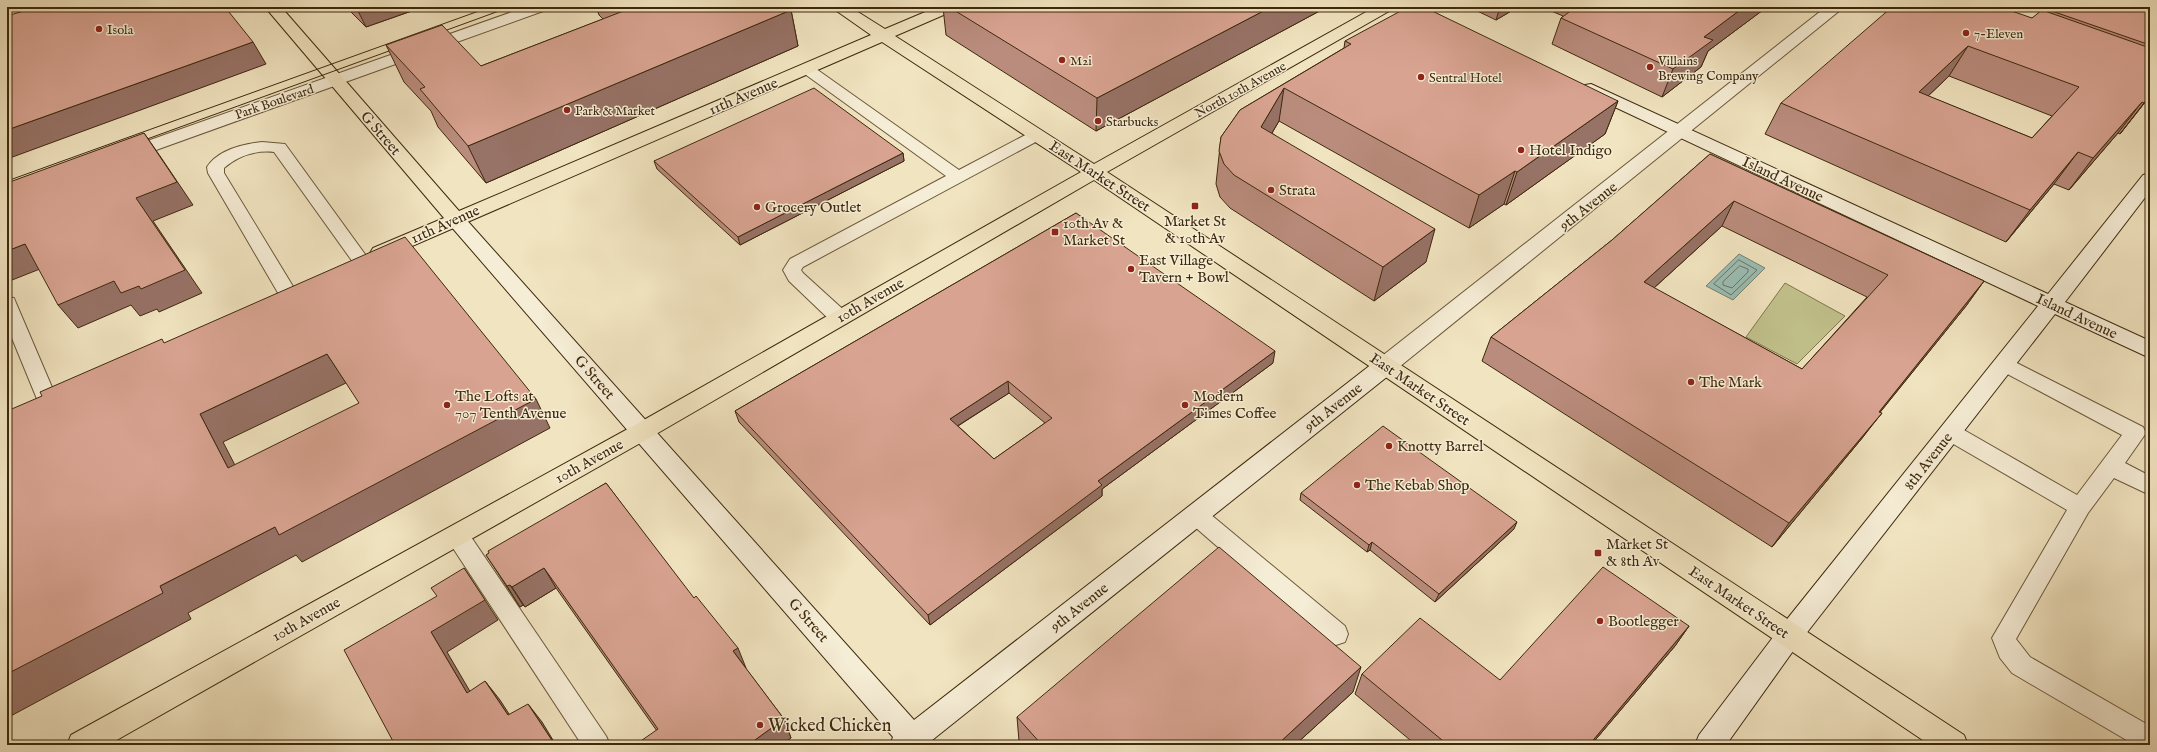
<svg xmlns="http://www.w3.org/2000/svg" width="2157" height="752" font-family="'IM FELL English',serif">
	<style>
		.green { fill: #c2c28d; stroke: #80764c }
		.water { fill: #9bbeb5; stroke: #758271 }
		.lines { fill: none; stroke-linecap: round; stroke-linejoin: round }
		.shore { stroke: #6c7460; stroke-width: 1 }
		.lane-casing { stroke: #6a5839; stroke-width: 2 }
		.street-casing { stroke: #6a5839; stroke-width: 2 }
		.secondary-casing { stroke: #3d290c; stroke-width: 2 }
		.primary-casing { stroke: #3d290c; stroke-width: 2 }
		.lane { fill: #f6edd6; fill-rule: evenodd }
		.street { fill: #f6edd6; fill-rule: evenodd }
		.secondary { fill: #f6edd6; fill-rule: evenodd }
		.primary { fill: #f1e4c0; fill-rule: evenodd }
		.tram { stroke: #3d290c; stroke-width: 1 }
		.wall { fill: #ba8c7d; stroke: #3d290c; fill-rule: evenodd }
		.shaded-wall { fill: #977266; stroke: #3d290c }
		.building { fill: #d8a391; stroke: #3d290c; fill-rule: evenodd }
		.poi-dot { fill: #8f2418; stroke: #f6edd6; stroke-width: 1.5 }
		.labels { text-anchor: middle; stroke-width: 3; stroke-linejoin: round; paint-order: stroke }
		.far-poi-label { font-size: 13px; fill: #3d290c; stroke: #f6edd6; text-anchor: start }
		.far-street-label { font-size: 13px; fill: #3d290c; stroke: #f6edd6 }
		.street-label { font-size: 15px; fill: #3d290c; stroke: #f6edd6 }
		.poi-label { font-size: 15px; fill: #3d290c; stroke: #f6edd6; text-anchor: start }
		.near-poi-label { font-size: 18px; fill: #3d290c; stroke: #f6edd6; text-anchor: start }
	</style>
	<rect width="100%" height="100%" fill="#f1e4c0"/>
	<filter id="stains"><feTurbulence type="fractalNoise" baseFrequency=".005" numOctaves="4"/><feColorMatrix values="0 0 0 0 .2 0 0 0 0 .09 0 0 0 0 .02 0 0 0 .5 -.17"/></filter>
	<radialGradient id="worn" r=".72"><stop offset=".6" stop-color="#630" stop-opacity="0"/><stop offset="1" stop-color="#630" stop-opacity=".3"/></radialGradient>
	<polygon class="green" points="1785,283 1845,316 1797,364 1746,337"/>
	<polygon class="water" points="1739,254 1765,268 1733,300 1706,286"/>
	<g class="lines">
		<g class="shore">
			<polygon points="1739,260 1757,270 1731,295 1714,284"/>
			<polygon points="1740,266 1748,269 1748,272 1732,288 1723,285 1723,282"/>
		</g>
		<g class="lane-casing">
			<g id="lane">
				<polygon points="807,64 812,66 959,170 1031,132 1043,132 1045,135 1043,138 803,267 801,270 803,273 847,313 850,318 847,323 840,325 833,323 789,281 783,270 790,259 946,176 802,72 799,69 802,66"/>
				<path d="M 262,142 L 285,144 L 367,257 L 370,261 L 367,265 L 361,267 L 355,265 L 274,152 C 255,150 238,156 224,168 L 224,173 L 297,293 L 295,298 L 288,299 L 281,298 L 208,173 L 207,167 C 218,150 243,144 262,142 Z"/>
				<polygon points="7,297 14,298 16,303 57,399 54,404 47,407 40,404 37,399 7,326"/>
				<polygon points="2005,357 2143,427 2146,433 2125,463 2150,476 2150,495 2114,478 2088,513 2016,639 2030,657 2150,726 2150,745 2135,745 2012,673 2000,658 1992,638 2067,510 1943,438 1940,432 1943,426 1950,424 1957,426 2077,495 2122,435 1998,369 1995,364 1998,359"/>
				<polygon points="1196,506 1204,509 1345,626 1348,634 1345,642 1336,645 1327,642 1188,521 1185,515 1188,509"/>
				<polygon points="457,526 465,528 606,736 610,745 582,745 449,542 446,535 449,528"/>
			</g>
		</g>
		<g class="street-casing">
			<g id="street">
				<polygon points="526,7 549,7 546,10 131,159 125,160 119,159 116,155 119,151"/>
				<polygon points="1826,7 1844,7 1393,372 1385,374 1377,372 1374,366 1377,360"/>
			</g>
		</g>
		<g class="secondary-casing">
			<g id="secondary">
				<polygon points="1591,84 2048,294 2143,175 2150,173 2150,191 2065,302 2150,341 2150,358 2055,314 1798,644 1726,745 1695,745 1699,735 1780,628 2038,306 1585,93 1583,89 1585,85"/>
				<polygon points="456,214 463,216 914,720 1377,360 1385,358 1393,360 1396,366 1393,372 931,741 932,745 890,745 893,737 449,224 446,220 449,216"/>
			</g>
		</g>
		<g class="primary-casing">
			<polygon id="primary" points="265,7 281,7 459,211 871,35 831,7 850,7 885,29 937,7 958,7 955,10 895,36 1094,164 1375,7 1394,7 1391,10 1107,172 1964,735 1968,745 1930,745 1094,180 651,437 108,745 67,745 71,735 635,425 1081,172 882,42 380,260 373,258 370,253 373,248 444,218"/>
		</g>
		<use href="#lane" class="lane"/>
		<use href="#street" class="street"/>
		<use href="#secondary" class="secondary"/>
		<use href="#primary" class="primary"/>
		<g class="tram">
			<polyline points="436,34 510,7"/>
			<polyline points="139,142 400,47"/>
			<polyline points="7,181 490,7"/>
		</g>
	</g>
	<g class="wall">
		<polygon points="346,7 423,7 366,27"/>
		<polygon points="596,7 788,7 791,10 798,46 486,183 438,127 431,111 404,82 386,45 481,66 603,19 599,15"/>
		<polygon points="943,7 1327,7 1096,131 946,35"/>
		<polygon points="1469,7 1518,7 1496,20"/>
		<polygon points="1542,7 1767,7 1708,51 1701,67 1662,97 1552,44 1561,18 1563,16"/>
		<path d="M 2150,7 L 2150,96 L 2120,134 L 2118,133 L 2069,190 L 2054,184 L 2006,242 L 1765,134 L 1781,103 L 2032,18 L 2045,11 L 2046,9 ZM 1949,76 L 2052,116 L 2032,138 L 1928,96 Z"/>
		<polygon points="1345,41 1618,101 1605,134 1506,205 1504,204 1469,228 1279,121 1272,133 1426,262 1374,301 1230,208 1220,197 1216,184 1221,137 1240,110 1344,48"/>
		<polygon points="903,153 904,161 740,245 657,169 654,161"/>
		<path d="M 1710,154 L 1984,281 L 1966,306 L 1880,412 L 1863,437 L 1772,547 L 1482,361 L 1491,337 L 1612,240 ZM 1722,226 L 1867,297 L 1802,369 L 1654,288 Z"/>
		<path d="M 1076,213 L 1273,363 L 1102,489 L 1102,496 L 930,625 L 739,422 L 735,411 ZM 1009,393 L 1045,423 L 994,459 L 958,426 Z"/>
		<polygon points="606,483 784,719 791,738 657,731 556,588 525,607 523,605 520,607 486,555"/>
		<polygon points="1301,493 1514,529 1435,602 1370,550 1367,552 1300,500"/>
		<polygon points="1689,626 1675,646 1591,745 1416,745 1355,694 1362,674 1500,680"/>
		<polygon points="1353,692 1295,745 1023,745 1019,741 1017,717"/>
	</g>
	<g class="shaded-wall">
		<polygon points="356,7 423,7 366,27"/>
		<polygon points="1271,7 1327,7 1096,131 1097,98"/>
		<polygon points="1500,7 1518,7 1496,20"/>
		<polygon points="1744,7 1767,7 1708,51 1701,67 1662,97 1673,69 1704,37"/>
		<polygon points="791,10 798,46 486,183 468,146"/>
		<polygon points="253,42 266,64 7,159 7,130"/>
		<polygon points="1968,46 1949,76 1900,123 1919,92"/>
		<polygon points="1284,88 1279,121 1256,160 1261,127"/>
		<polygon points="2150,95 2150,96 2120,134"/>
		<polygon points="1618,101 1605,134 1506,205 1517,172"/>
		<polygon points="2142,102 2118,133 2069,190 2093,158"/>
		<polygon points="144,133 160,156 193,205 153,221 202,293 159,312 157,309 140,316 131,305 78,328 58,305"/>
		<polygon points="2078,152 2054,184 2006,242 2030,210"/>
		<polygon points="903,153 904,161 740,245 738,237"/>
		<polygon points="1515,171 1504,204 1469,228 1479,195"/>
		<polygon points="1734,201 1722,226 1633,307 1644,282"/>
		<polygon points="1435,229 1426,262 1374,301 1383,267"/>
		<polygon points="25,244 45,267 7,282 7,251"/>
		<polygon points="1984,281 1966,306 1861,436 1879,412"/>
		<polygon points="1275,351 1273,363 1102,489 1102,496 930,625 928,615 1098,481"/>
		<polygon points="327,354 346,383 223,442 251,496 228,468 200,414"/>
		<polygon points="1008,381 1009,393 951,430 950,419"/>
		<polygon points="536,399 550,428 302,562 296,555 188,613 191,619 7,718 7,674 160,586 275,527"/>
		<polygon points="1882,413 1863,437 1772,547 1789,523"/>
		<polygon points="1517,522 1514,529 1435,602 1439,594"/>
		<polygon points="1372,542 1370,550 1367,552 1369,545"/>
		<polygon points="464,568 498,620 447,652 482,712 467,693 431,632"/>
		<polygon points="544,568 556,588 525,607 512,587"/>
		<polygon points="510,585 523,605 520,607 507,586"/>
		<polygon points="1689,626 1675,646 1591,745 1589,745"/>
		<polygon points="738,648 746,668 733,651"/>
		<polygon points="1361,667 1353,692 1295,745 1277,745"/>
		<polygon points="485,681 500,700 522,734 508,715"/>
		<polygon points="528,704 542,722 556,745 555,745"/>
		<polygon points="784,719 791,738 782,745 748,745"/>
		<polygon points="173,741 178,745 175,745"/>
	</g>
	<g class="building">
		<polygon points="37,7 225,7 253,42 7,130 7,16"/>
		<polygon points="622,7 788,7 791,10 468,146 420,89 425,87 386,45 442,25 481,66 626,10"/>
		<polygon points="949,7 1271,7 1097,98"/>
		<polygon points="1408,7 1424,7 1618,101 1517,172 1515,171 1479,195 1284,88 1261,127 1435,229 1383,267 1234,175 1224,164 1219,151 1221,137 1240,110 1351,44 1345,41"/>
		<polygon points="1576,7 1744,7 1704,37 1713,40 1673,69 1561,18"/>
		<path d="M 1892,7 L 2000,7 L 2032,18 L 2042,10 L 2150,48 L 2150,95 L 2144,103 L 2142,102 L 2093,158 L 2078,152 L 2030,210 L 1781,103 ZM 1968,46 L 2079,87 L 2032,138 L 1919,92 Z"/>
		<polygon points="2048,7 2150,7 2150,45 2046,9"/>
		<polygon points="814,88 903,153 738,237 654,161"/>
		<polygon points="144,133 177,182 136,198 185,270 141,289 139,286 121,293 114,281 58,305 25,244 7,251 7,183"/>
		<path d="M 1710,154 L 1984,281 L 1879,412 L 1882,413 L 1789,523 L 1491,337 L 1612,240 ZM 1734,201 L 1888,275 L 1802,369 L 1644,282 Z"/>
		<path d="M 1076,213 L 1275,351 L 1098,481 L 1102,485 L 928,615 L 735,411 ZM 1008,381 L 1052,418 L 994,459 L 950,419 Z"/>
		<path d="M 405,237 L 536,399 L 279,535 L 275,527 L 160,586 L 163,593 L 7,674 L 7,411 L 42,396 L 40,392 L 162,339 L 164,343 ZM 327,354 L 359,403 L 228,468 L 200,414 Z"/>
		<polygon points="1383,426 1517,522 1439,594 1372,542 1369,545 1301,493"/>
		<polygon points="606,483 694,598 696,596 738,648 733,651 784,719 748,745 635,745 658,729 544,568 512,587 510,585 507,586 486,555 489,553 488,551"/>
		<polygon points="1219,547 1361,667 1277,745 1042,745 1017,717"/>
		<polygon points="1603,567 1689,626 1589,745 1448,745 1362,674 1420,618 1500,680"/>
		<polygon points="464,568 485,600 431,632 467,693 485,681 508,715 528,704 555,745 395,745 344,650 437,596 431,588"/>
		<polygon points="173,741 175,745 166,745"/>
		<polygon points="1860,741 1865,745 1857,745"/>
	</g>
	<g class="poi-dot">
		<circle cx="99" cy="29" r="4"/>
		<circle cx="1966" cy="33" r="4"/>
		<circle cx="1062" cy="60" r="4"/>
		<circle cx="1650" cy="67" r="4"/>
		<circle cx="1421" cy="77" r="4"/>
		<circle cx="567" cy="110" r="4"/>
		<circle cx="1098" cy="121" r="4"/>
		<circle cx="1521" cy="150" r="4"/>
		<circle cx="1271" cy="190" r="4"/>
		<rect x="1191" y="202" width="8" height="8" rx="2"/>
		<circle cx="757" cy="207" r="4"/>
		<rect x="1051" y="228" width="8" height="8" rx="2"/>
		<circle cx="1131" cy="269" r="4"/>
		<circle cx="1691" cy="382" r="4"/>
		<circle cx="447" cy="405" r="4"/>
		<circle cx="1185" cy="405" r="4"/>
		<circle cx="1389" cy="446" r="4"/>
		<circle cx="1357" cy="485" r="4"/>
		<rect x="1594" y="549" width="8" height="8" rx="2"/>
		<circle cx="1600" cy="621" r="4"/>
		<circle cx="760" cy="725" r="4"/>
	</g>
	<g class="labels">
		<g class="far-poi-label">
			<text x="107" y="34">Isola</text>
			<text x="1974" y="38">7-Eleven</text>
			<text x="1070" y="65">M2i</text>
			<text x="1658" y="65">Villains<tspan x="1658" dy="15">Brewing Company</tspan></text>
			<text x="1429" y="82">Sentral Hotel</text>
			<text x="575" y="115">Park &amp; Market</text>
			<text x="1106" y="126">Starbucks</text>
		</g>
		<g class="far-street-label">
			<text transform="translate(1240 89) rotate(-29)" y="5">North 10th Avenue</text>
			<text transform="translate(274 101) rotate(-19)" y="5">Park Boulevard</text>
		</g>
		<g class="street-label">
			<text transform="translate(743 96) rotate(-23)" y="5">11th Avenue</text>
			<text transform="translate(381 133) rotate(49)" y="5">G Street</text>
			<text transform="translate(1100 176) rotate(33)" y="5">East Market Street</text>
			<text transform="translate(1783 179) rotate(25)" y="5">Island Avenue</text>
			<text transform="translate(1588 206) rotate(-38)" y="5">9th Avenue</text>
			<text transform="translate(445 224) rotate(-24)" y="5">11th Avenue</text>
			<text transform="translate(870 300) rotate(-30)" y="5">10th Avenue</text>
			<text transform="translate(2077 316) rotate(25)" y="5">Island Avenue</text>
			<text transform="translate(595 377) rotate(49)" y="5">G Street</text>
			<text transform="translate(1420 389) rotate(34)" y="5">East Market Street</text>
			<text transform="translate(1333 407) rotate(-38)" y="5">9th Avenue</text>
			<text transform="translate(589 461) rotate(-29)" y="5">10th Avenue</text>
			<text transform="translate(1928 461) rotate(-52)" y="5">8th Avenue</text>
			<text transform="translate(1739 602) rotate(34)" y="5">East Market Street</text>
			<text transform="translate(1079 607) rotate(-38)" y="5">9th Avenue</text>
			<text transform="translate(306 619) rotate(-29)" y="5">10th Avenue</text>
			<text transform="translate(809 620) rotate(49)" y="5">G Street</text>
		</g>
		<g class="poi-label">
			<text x="1529" y="155">Hotel Indigo</text>
			<text x="1279" y="195">Strata</text>
			<text x="765" y="212">Grocery Outlet</text>
			<text x="1195" y="226" text-anchor="middle">Market St<tspan x="1195" dy="17">&amp; 10th Av</tspan></text>
			<text x="1063" y="228">10th Av &amp;<tspan x="1063" dy="17">Market St</tspan></text>
			<text x="1139" y="265">East Village<tspan x="1139" dy="17">Tavern + Bowl</tspan></text>
			<text x="1699" y="387">The Mark</text>
			<text x="455" y="401">The Lofts at<tspan x="455" dy="17">707 Tenth Avenue</tspan></text>
			<text x="1193" y="401">Modern<tspan x="1193" dy="17">Times Coffee</tspan></text>
			<text x="1397" y="451">Knotty Barrel</text>
			<text x="1365" y="490">The Kebab Shop</text>
			<text x="1606" y="549">Market St<tspan x="1606" dy="17">&amp; 8th Av</tspan></text>
			<text x="1608" y="626">Bootlegger</text>
		</g>
		<g class="near-poi-label">
			<text x="768" y="731">Wicked Chicken</text>
		</g>
	</g>
	<rect width="2157" height="752" fill="none" stroke="#f1e4c0" stroke-width="24"/>
	<rect x="8" y="8" width="2141" height="736" fill="none" stroke="#3d290c" stroke-width="2"/>
	<rect x="12" y="12" width="2133" height="728" fill="none" stroke="#3d290c"/>
	<rect width="100%" height="100%" filter="url(#stains)"/>
	<rect width="100%" height="100%" fill="url(#worn)"/>
</svg>
